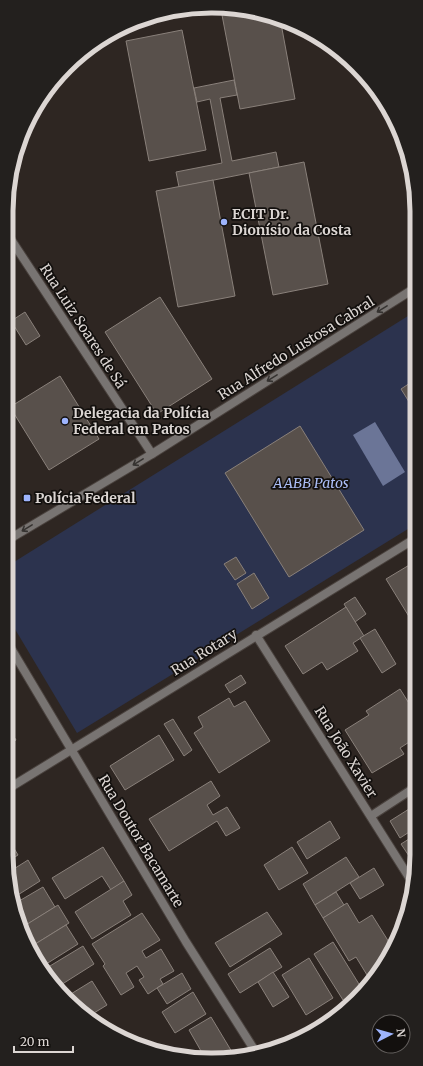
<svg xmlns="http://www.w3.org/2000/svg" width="423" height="1066" font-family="Merriweather,serif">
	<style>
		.green { fill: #2c334e }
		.water { fill: #6b7597 }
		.building { fill: #58504b; stroke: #89807a }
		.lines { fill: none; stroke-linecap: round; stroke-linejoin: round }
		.street-casing { stroke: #4a423e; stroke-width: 10 }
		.street { stroke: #787472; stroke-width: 8 }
		.oneway { stroke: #363331 }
		.poi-dot { fill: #9eb4fd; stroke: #13100e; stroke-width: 1.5 }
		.labels { text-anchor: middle; stroke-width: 3.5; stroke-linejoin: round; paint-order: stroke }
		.poi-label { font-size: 14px; font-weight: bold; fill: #dcd6d3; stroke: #13100e; text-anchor: start }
		.street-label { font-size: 14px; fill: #dcd6d3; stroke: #13100e }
		.park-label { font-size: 14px; font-style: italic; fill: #acbef7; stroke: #13100e }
		.rim { fill: none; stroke: #dcd6d3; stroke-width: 5 }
	</style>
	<rect width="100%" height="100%" fill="#2e2622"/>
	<polygon class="green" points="416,311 416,524 77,733 6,614 6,567"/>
	<polygon class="water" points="375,422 405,472 383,486 353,435"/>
	<g class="building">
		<polygon points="238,12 280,18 295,99 240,109 222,15"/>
		<polygon points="182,30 206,150 149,161 126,41"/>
		<polygon points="234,80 237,95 220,98 232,161 276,152 279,167 179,187 176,172 222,163 210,99 197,102 194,88"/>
		<polygon points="304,162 328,284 273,295 249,173"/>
		<polygon points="213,180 235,296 178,307 156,191"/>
		<polygon points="160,297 212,379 157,414 105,332"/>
		<polygon points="25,312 40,336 26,345 11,321"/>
		<polygon points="60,376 99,439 49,470 10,407"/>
		<polygon points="416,379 416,413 401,389"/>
		<polygon points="300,426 364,530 289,577 225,473"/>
		<polygon points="236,557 246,573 235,580 224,564"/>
		<polygon points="416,561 416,628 386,579"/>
		<polygon points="254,573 269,598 252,609 237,584"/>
		<polygon points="355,597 366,614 355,622 344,604"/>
		<polygon points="346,607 364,636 353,643 358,651 327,670 322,662 303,674 285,646"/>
		<polygon points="375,629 396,664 382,673 360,638"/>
		<polygon points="241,675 246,683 230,693 225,685"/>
		<polygon points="400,689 417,716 417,737 400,748 404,754 372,773 345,730 369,715 366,711"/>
		<polygon points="229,698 234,707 245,701 270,741 219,773 194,733 203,727 198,717"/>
		<polygon points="173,719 192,750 184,756 164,724"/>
		<polygon points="6,724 16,740 6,746"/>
		<polygon points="159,735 174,760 125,790 110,766"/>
		<polygon points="211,781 220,796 207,805 213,815 227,807 240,828 226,836 217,821 169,851 149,819"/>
		<polygon points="417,804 417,827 400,838 390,821"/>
		<polygon points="330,821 340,838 307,859 297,842"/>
		<polygon points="417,834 417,855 411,859 401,844"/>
		<polygon points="6,835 18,855 7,862 6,854"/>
		<polygon points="103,847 124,881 111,890 102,876 65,899 52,878"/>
		<polygon points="292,847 308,873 279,890 264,865"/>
		<polygon points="346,857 359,877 315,905 303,884"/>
		<polygon points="28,860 40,881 13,898 9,872"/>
		<polygon points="374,868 384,885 360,899 350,883"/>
		<polygon points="124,881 132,895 123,901 131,915 92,939 75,912"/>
		<polygon points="43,887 55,907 21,928 17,921 14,904"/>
		<polygon points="336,892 344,905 323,918 315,905"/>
		<polygon points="347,903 359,923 372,915 392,947 382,966 367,975 356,957 349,961 323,918"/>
		<polygon points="58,905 69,923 32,946 21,928"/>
		<polygon points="267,912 282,934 230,967 215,943"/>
		<polygon points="142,913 160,940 142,951 146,958 161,949 174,971 160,979 163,984 148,994 139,980 144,977 137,966 126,973 134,987 121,995 103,966 105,964 92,944"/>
		<polygon points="66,925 78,944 43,966 32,946"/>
		<polygon points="333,942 362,989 343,1000 314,954"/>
		<polygon points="83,946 94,964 56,988 45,969"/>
		<polygon points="270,948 282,967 240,993 228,974"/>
		<polygon points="309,958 333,998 306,1015 282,975"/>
		<polygon points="273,972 289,997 273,1007 258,982"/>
		<polygon points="182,973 191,989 167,1004 157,988"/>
		<polygon points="92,981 107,1005 89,1016 66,997"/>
		<polygon points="193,992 206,1014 175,1033 162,1012"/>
		<polygon points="211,1017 235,1057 205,1058 189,1030"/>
	</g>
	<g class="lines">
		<g class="street-casing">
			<g id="street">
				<polyline points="6,232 152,454"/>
				<polyline points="6,541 152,454 415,288"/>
				<polyline points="256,635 412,882"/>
				<polyline points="6,640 186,942 257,1054"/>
				<polyline points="6,790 416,538"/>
				<polyline points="371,816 417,786"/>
			</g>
		</g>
		<use href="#street" class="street"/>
	</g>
	<defs><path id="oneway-shaft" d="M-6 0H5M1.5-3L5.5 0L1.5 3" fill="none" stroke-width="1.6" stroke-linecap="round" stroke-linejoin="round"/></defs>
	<g class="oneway">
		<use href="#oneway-shaft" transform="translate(382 309) rotate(148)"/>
		<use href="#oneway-shaft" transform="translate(272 378) rotate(148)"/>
		<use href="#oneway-shaft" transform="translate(138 462) rotate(149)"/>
		<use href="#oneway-shaft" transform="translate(27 528) rotate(149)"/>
	</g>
	<g class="poi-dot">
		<circle cx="224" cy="222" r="4"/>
		<circle cx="65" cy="421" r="4"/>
		<rect x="23" y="494" width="8" height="8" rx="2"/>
	</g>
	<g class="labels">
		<g class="poi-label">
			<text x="232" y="219">ECIT Dr.<tspan x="232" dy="16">Dionísio da Costa</tspan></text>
			<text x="73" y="418">Delegacia da Polícia<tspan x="73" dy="16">Federal em Patos</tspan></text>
			<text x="35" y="503">Polícia Federal</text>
		</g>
		<g class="street-label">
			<text transform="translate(83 326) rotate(57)" y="5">Rua Luiz Soares de Sá</text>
			<text transform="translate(296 348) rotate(-32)" y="5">Rua Alfredo Lustosa Cabral</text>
			<text transform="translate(204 652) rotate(-32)" y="5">Rua Rotary</text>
			<text transform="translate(346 752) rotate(58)" y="5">Rua João Xavier</text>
			<text transform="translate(141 841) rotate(59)" y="5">Rua Doutor Bacamarte</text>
		</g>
		<g class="park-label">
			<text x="311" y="488">AABB Patos</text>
		</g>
	</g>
	<path d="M0 0H423V1066H0ZM211 13H212A198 198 0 0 1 410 211V855A198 198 0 0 1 212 1053H211A198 198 0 0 1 13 855V211A198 198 0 0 1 211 13Z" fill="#23201e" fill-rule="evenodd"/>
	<path class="rim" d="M211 13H212A198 198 0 0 1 410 211V855A198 198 0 0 1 212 1053H211A198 198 0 0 1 13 855V211A198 198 0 0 1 211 13Z"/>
	<g transform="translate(391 1034) rotate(84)"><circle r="19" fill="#13100e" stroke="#635f5d"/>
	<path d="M0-3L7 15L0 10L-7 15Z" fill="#9eb4fd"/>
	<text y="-6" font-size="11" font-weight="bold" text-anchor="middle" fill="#dcd6d3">N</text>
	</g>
	<path d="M14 1046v6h59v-6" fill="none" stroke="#dcd6d3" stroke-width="2"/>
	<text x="20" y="1046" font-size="12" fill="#dcd6d3" stroke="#13100e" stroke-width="3" paint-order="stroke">20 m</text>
</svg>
